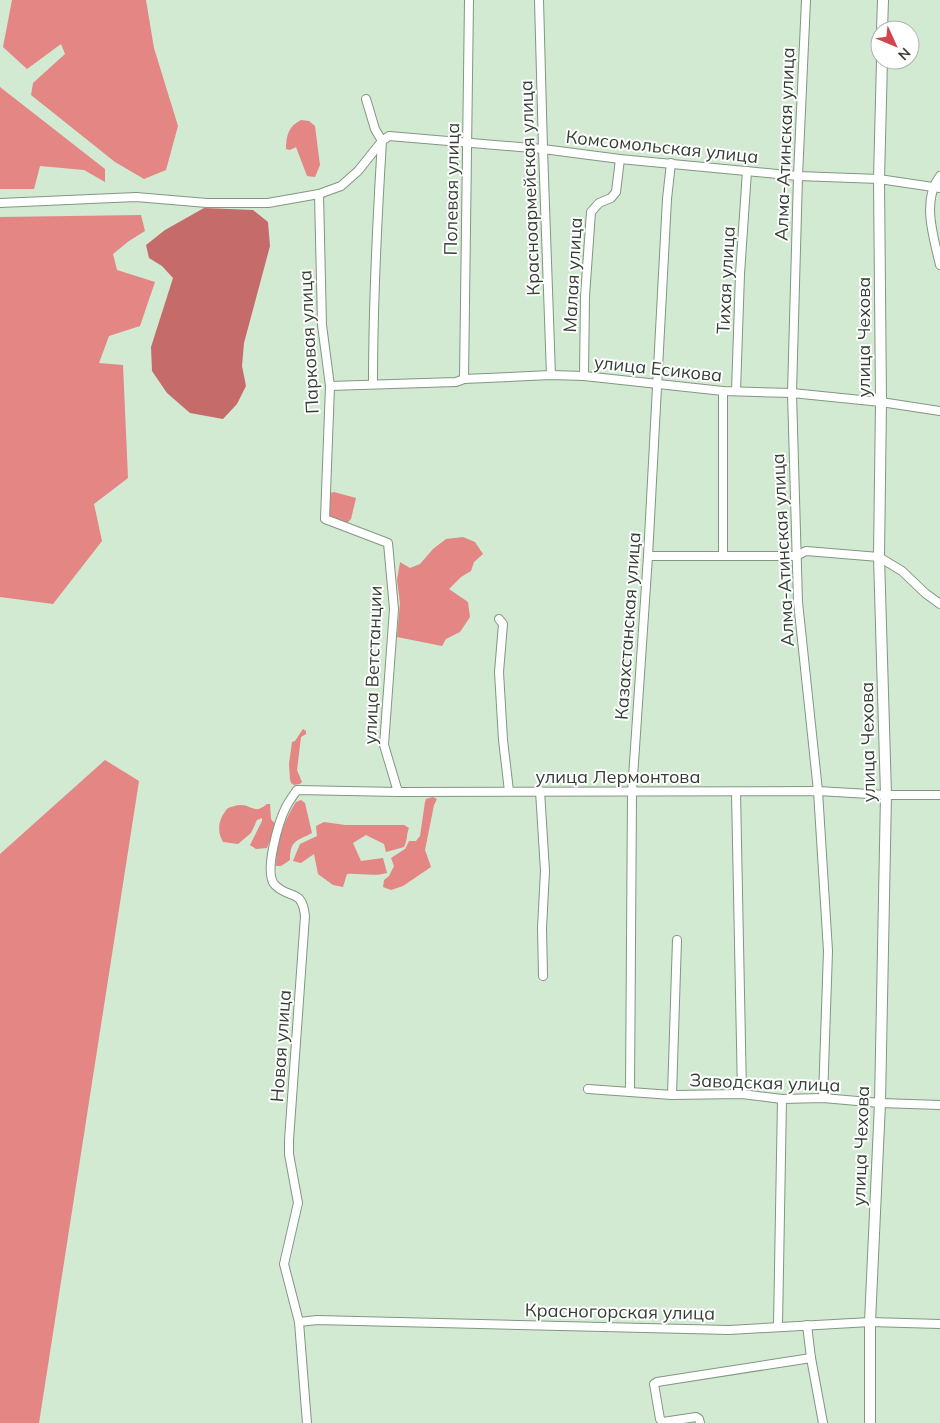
<svg xmlns="http://www.w3.org/2000/svg" width="940" height="1423" font-family="Mulish,sans-serif">
	<style>
		.forest { fill: #e38684 }
		.water { fill: #c56b6a }
		.lines { fill: none; stroke-linecap: round; stroke-linejoin: round }
		.minor-casing { stroke: #829781; stroke-width: 10 }
		.tertiary-casing { stroke: #829781; stroke-width: 12 }
		.minor { stroke: #fff; stroke-width: 8 }
		.tertiary { stroke: #fff; stroke-width: 10 }
		.labels { text-anchor: middle; stroke-width: 4; stroke-linejoin: round; paint-order: stroke }
		.street-label { font-size: 18px; fill: #353e35; stroke: #fff }
	</style>
	<rect width="100%" height="100%" fill="#d2e9d2"/>
	<g class="forest">
		<polygon points="12,0 146,0 154,48 178,126 166,170 144,179 115,162 31,95 33,83 65,54 61,44 27,69 3,47"/>
		<polygon points="0,87 105,169 105,182 84,170 40,166 34,189 0,189"/>
		<path d="M 301,120 L 309,121 L 315,126 L 320,165 L 315,177 L 307,176 L 296,147 L 290,150 L 286,149 C 286,135 289,126 301,120 Z"/>
		<polygon points="141,215 145,231 129,241 113,254 117,270 155,282 140,326 109,336 99,363 123,365 128,478 94,504 102,541 53,604 0,597 0,217"/>
		<polygon points="334,492 356,498 351,519 346,524 336,521 330,516 330,493"/>
		<polygon points="463,537 475,542 483,554 474,562 471,571 461,577 449,589 468,602 470,617 460,632 446,639 442,646 397,637 400,603 397,580 400,562 410,568 420,564 433,549 446,539"/>
		<polygon points="303,729 306,731 306,734 301,737 297,770 302,782 300,784 294,785 291,783 290,779 289,764 292,742 295,741"/>
		<polygon points="105,760 139,781 39,1423 0,1423 0,854"/>
		<polygon points="433,797 437,799 434,805 425,850 431,867 403,886 391,890 383,887 384,880 389,876 394,866 391,858 405,849 409,841 416,841 420,836 425,802 426,799"/>
		<path d="M 301,800 L 305,803 L 312,833 C 297,841 290,840 290,860 L 281,866 L 276,866 C 276,844 284,820 296,802 Z"/>
		<path d="M 267,804 L 270,804 L 271,819 L 276,825 L 267,848 L 256,849 L 250,845 L 262,821 L 262,818 L 257,820 L 251,833 L 238,844 L 223,842 C 216,830 219,818 228,808 C 232,807 236,805 240,805 C 253,805 254,815 267,804 Z"/>
		<path d="M 324,822 L 345,825 L 404,825 L 409,828 C 406,835 408,839 404,847 L 386,852 L 384,844 L 366,835 L 353,843 L 361,861 L 383,858 L 387,873 C 373,877 361,873 347,874 L 343,887 L 333,885 L 318,874 L 314,854 L 301,863 L 293,861 L 300,844 L 317,836 L 316,826 Z"/>
	</g>
	<polygon class="water" points="204,208 253,210 268,222 270,246 244,343 242,366 246,386 237,404 223,419 190,413 167,393 152,371 151,347 173,278 162,266 149,258 146,245 165,230"/>
	<g class="lines">
		<g class="minor-casing">
			<g id="minor">
				<polyline points="539,0 543,149 551,375"/>
				<polyline points="806,0 798,176 792,393 798,602 818,791 828,951 823,1098"/>
				<path d="M 366,99 L 375,129 L 382,141 C 377,222 373,303 373,384"/>
				<path d="M 940,176 C 921,201 934,238 940,265"/>
				<polyline points="319,194 322,325 330,386 325,519 388,543 394,609 384,745 398,792"/>
				<polyline points="0,203 136,197 207,203 268,203 319,194 341,186 358,171 382,141 389,136 543,149 620,159 798,176 879,179 940,188"/>
				<polyline points="584,376 585,296 591,212 599,203 611,198 616,192 620,159"/>
				<polyline points="464,379 469,0"/>
				<polyline points="330,386 456,382 464,379 551,375 584,376 723,391 792,393 881,402 940,411"/>
				<polyline points="736,391 740,274 747,171"/>
				<polyline points="723,555 723,391"/>
				<polyline points="648,556 796,556 806,551 879,557 902,571 925,593 940,604"/>
				<polyline points="499,619 503,624 499,672 503,740 509,791"/>
				<polyline points="540,791 545,871 542,928 543,976"/>
				<polyline points="736,792 742,1094"/>
				<polyline points="588,1089 672,1095 742,1094 782,1099 823,1098 880,1103 940,1105"/>
				<polyline points="630,1092 632,792 648,556 667,199 671,163"/>
				<polyline points="672,1095 677,940"/>
				<polyline points="299,1322 317,1320 729,1330 870,1322 940,1324"/>
				<polyline points="778,1326 782,1099"/>
				<polyline points="811,1358 823,1423"/>
				<path d="M 307,1423 L 299,1322 L 284,1264 L 298,1203 L 289,1154 L 289,1140 L 305,916 C 302,888 290,900 275,885 C 263,873 279,821 286,807 C 289,801 293,796 297,790 L 398,792 L 818,791 L 886,795 L 940,795"/>
				<polyline points="700,1423 699,1419 696,1417 663,1422 660,1419 654,1384 657,1382 811,1358 807,1325"/>
			</g>
		</g>
		<g class="tertiary-casing">
			<g id="tertiary">
				<polyline points="882,30 883,0"/>
				<polyline points="870,1423 870,1322 880,1103 886,795 879,557 881,402 879,179 882,60"/>
			</g>
		</g>
		<use href="#minor" class="minor"/>
		<use href="#tertiary" class="tertiary"/>
	</g>
	<g class="labels">
		<g class="street-label">
			<text transform="translate(785 144) rotate(-88)" y="6">Алма-Атинская улица</text>
			<text transform="translate(662 147) rotate(6)" y="6">Комсомольская улица</text>
			<text transform="translate(530 188) rotate(-92)" y="6">Красноармейская улица</text>
			<text transform="translate(452 189) rotate(-89)" y="6">Полевая улица</text>
			<text transform="translate(573 275) rotate(-87)" y="6">Малая улица</text>
			<text transform="translate(726 280) rotate(-87)" y="6">Тихая улица</text>
			<text transform="translate(864 337) rotate(-90)" y="6">улица Чехова</text>
			<text transform="translate(309 342) rotate(-93)" y="6">Парковая улица</text>
			<text transform="translate(658 369) rotate(6)" y="6">улица Есикова</text>
			<text transform="translate(783 550) rotate(-93)" y="6">Алма-Атинская улица</text>
			<text transform="translate(628 626) rotate(-86)" y="6">Казахстанская улица</text>
			<text transform="translate(373 665) rotate(-88)" y="6">улица Ветстанции</text>
			<text transform="translate(868 742) rotate(-91)" y="6">улица Чехова</text>
			<text x="618" y="783">улица Лермонтова</text>
			<text transform="translate(281 1046) rotate(-86)" y="6">Новая улица</text>
			<text transform="translate(765 1083) rotate(2)" y="6">Заводская улица</text>
			<text transform="translate(861 1146) rotate(-88)" y="6">улица Чехова</text>
			<text transform="translate(620 1312) rotate(1)" y="6">Красногорская улица</text>
		</g>
	</g>
	<g transform="translate(895 45) rotate(134)"><circle r="24" fill="#ffffff" stroke="#aeb2ae"/>
	<path d="M0-4L9 19L0 12L-9 19Z" fill="#d5444c"/>
	<text y="-8" font-size="14" font-weight="bold" text-anchor="middle" fill="#353e35">N</text>
	</g>
</svg>
